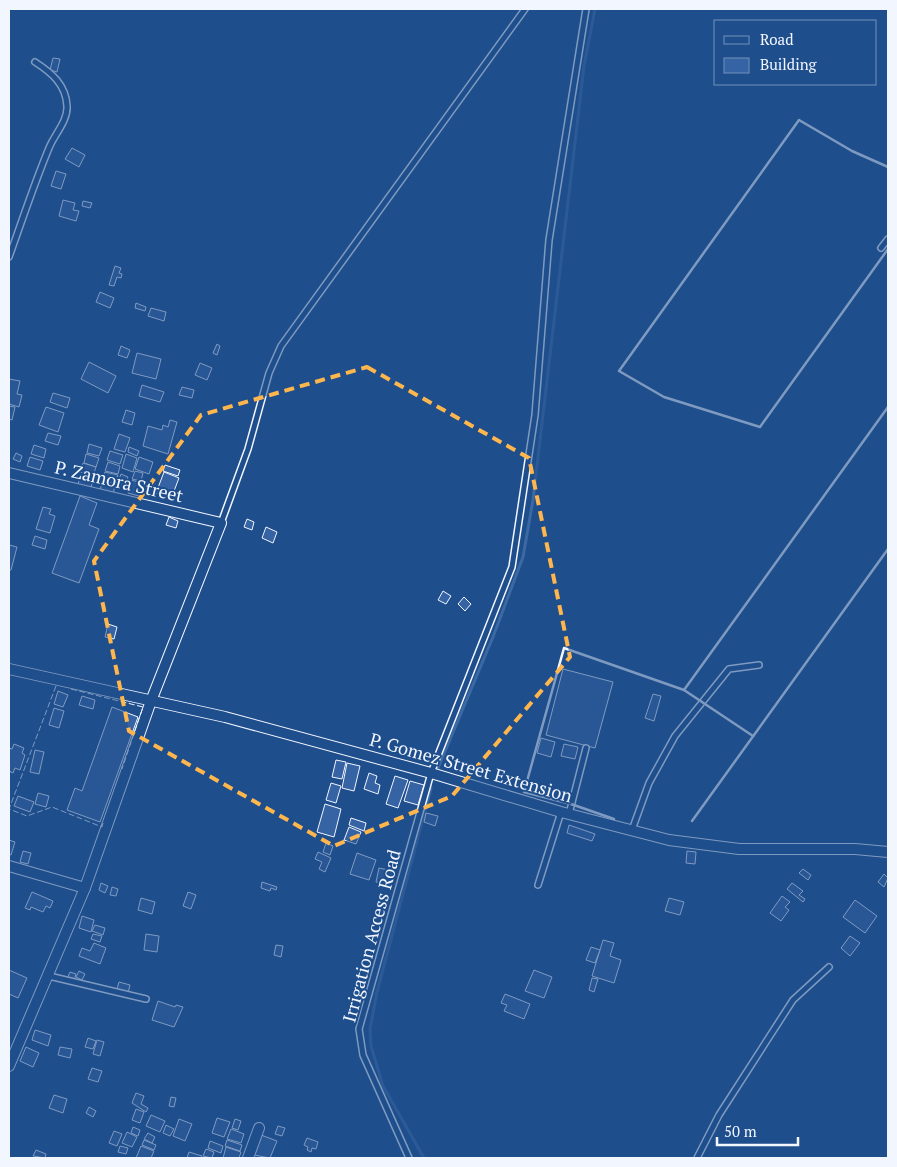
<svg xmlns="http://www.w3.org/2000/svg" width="897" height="1167" font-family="'PT Serif',serif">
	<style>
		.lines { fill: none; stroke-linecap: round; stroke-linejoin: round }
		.stream { stroke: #3b69a3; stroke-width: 3 }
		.building { fill: #3563a3; stroke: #f2f6ff }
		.lane-casing { stroke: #f2f6ff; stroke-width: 8 }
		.street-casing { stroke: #f2f6ff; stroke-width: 12 }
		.lane { stroke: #1f4e8c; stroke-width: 5 }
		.street { stroke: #1f4e8c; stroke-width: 10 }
		.fence { stroke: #f2f6ff; stroke-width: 1; stroke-dasharray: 6 2.5; stroke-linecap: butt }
		.wall { stroke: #f2f6ff; stroke-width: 2.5 }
		.marked { fill: none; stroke: #ffb74d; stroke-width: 4; stroke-dasharray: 10 6; stroke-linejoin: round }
		.labels { text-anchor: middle; stroke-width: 4; stroke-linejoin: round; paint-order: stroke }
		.street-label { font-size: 18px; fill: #f2f6ff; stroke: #1f4e8c }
	</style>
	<rect width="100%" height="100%" fill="#1f4e8c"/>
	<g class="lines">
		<g class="stream">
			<polyline points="438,768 493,637 523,557 533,500 584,66 595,9"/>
			<polyline points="424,1158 383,1086 371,1046 370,1029 377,992 431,788"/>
		</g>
	</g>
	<g class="building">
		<polygon points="53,58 60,59 57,72 50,70"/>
		<polygon points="72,148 85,155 79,167 65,159"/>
		<polygon points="56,171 66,174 61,189 51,186"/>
		<polygon points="63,200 75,203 73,210 79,211 76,221 59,216"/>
		<polygon points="83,201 92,203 90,208 82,206"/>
		<polygon points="115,266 121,268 119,273 122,274 121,278 117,277 114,286 109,285"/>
		<polygon points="100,292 114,298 110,308 96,302"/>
		<polygon points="136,303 146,307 145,311 135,308"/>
		<polygon points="151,308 166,312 164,321 148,316"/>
		<polygon points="217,344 220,346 217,355 213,353"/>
		<polygon points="121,346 130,350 127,358 118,355"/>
		<polygon points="137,353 161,359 156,379 132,373"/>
		<polygon points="89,362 116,376 108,393 81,379"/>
		<polygon points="200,363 212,368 207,380 195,375"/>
		<polygon points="9,379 20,381 17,394 22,395 19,407 9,404"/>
		<polygon points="142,385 164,392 160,402 139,396"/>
		<polygon points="182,387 194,390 192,398 179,395"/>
		<polygon points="53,393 70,398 67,408 50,402"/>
		<polygon points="9,406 15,407 12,420 9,419"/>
		<polygon points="46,407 64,413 58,432 39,425"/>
		<polygon points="126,410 135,413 132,425 122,422"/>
		<polygon points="170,420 177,422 168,454 143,446 148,426 162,430 163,425 168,427"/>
		<polygon points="48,433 61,436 58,445 45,441"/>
		<polygon points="119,434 130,438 125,452 114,449"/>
		<polygon points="89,444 102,448 99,456 87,453"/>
		<polygon points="34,445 46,449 44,458 31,454"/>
		<polygon points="129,447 139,451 137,456 128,452"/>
		<polygon points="110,451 123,455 120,464 107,460"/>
		<polygon points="16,453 22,456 20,462 13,459"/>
		<polygon points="86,454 99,458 96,467 84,463"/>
		<polygon points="126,454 137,458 133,472 122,468"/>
		<polygon points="30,457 43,461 40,470 27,466"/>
		<polygon points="139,457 153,462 149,474 135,469"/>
		<polygon points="108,462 120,466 118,474 105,471"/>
		<polygon points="83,463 96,467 93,476 80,472"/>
		<polygon points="165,465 180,470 178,476 163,471"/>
		<polygon points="135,471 143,473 141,481 132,479"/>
		<polygon points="105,472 118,475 115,484 102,480"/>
		<polygon points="164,472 179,478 171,499 156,493"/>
		<polygon points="121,474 128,477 124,487 117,485"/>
		<polygon points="81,475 93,479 91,488 78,484"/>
		<polygon points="132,480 146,485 142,497 128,493"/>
		<polygon points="102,482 115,486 113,494 100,491"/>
		<polygon points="80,496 97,503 89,525 99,529 79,583 52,573"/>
		<polygon points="43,507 51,509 49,514 55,516 50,533 36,529"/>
		<polygon points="169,517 178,521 176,528 166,525"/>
		<polygon points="247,519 254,522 252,530 244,527"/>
		<polygon points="266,527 277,532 273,543 262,538"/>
		<polygon points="35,536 47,540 45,549 32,545"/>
		<polygon points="9,545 17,547 11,570 9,570"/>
		<polygon points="443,591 451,596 446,604 438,600"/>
		<polygon points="464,597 471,604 465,611 458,604"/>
		<polygon points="108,624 117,627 114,639 105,637"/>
		<polygon points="563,669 613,682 595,748 546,735"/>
		<polygon points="58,691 68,695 63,707 54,704"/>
		<polygon points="653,694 661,696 654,721 645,718"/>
		<polygon points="82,696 95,700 93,709 79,705"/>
		<polygon points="112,707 138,717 100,822 67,810 75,788 82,791"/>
		<polygon points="54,708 64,711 59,728 49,725"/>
		<polygon points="541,738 555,742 551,757 537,753"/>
		<polygon points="14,744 24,748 22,753 25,755 20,770 15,768 13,773 9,771 9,748 12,749"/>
		<polygon points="564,744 578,747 575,759 561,756"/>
		<polygon points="35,750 44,752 39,774 30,772"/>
		<polygon points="336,760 346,762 342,779 332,777"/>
		<polygon points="347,763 360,766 354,791 342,788"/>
		<polygon points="369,773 377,776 375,783 380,785 378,794 364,789"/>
		<polygon points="395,776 408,780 398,808 386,804"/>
		<polygon points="410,781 424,785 418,805 404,801"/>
		<polygon points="331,783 341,786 336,803 326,800"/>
		<polygon points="38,793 49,796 46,807 35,804"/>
		<polygon points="18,796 34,802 30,812 14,806"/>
		<polygon points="325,804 341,809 334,837 317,832"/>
		<polygon points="426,813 438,816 435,826 424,822"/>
		<polygon points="351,818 366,823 364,831 349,825"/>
		<polygon points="569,825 595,834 592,841 567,833"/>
		<polygon points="349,827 361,832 356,844 344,840"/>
		<polygon points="9,840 15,842 11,855 9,854"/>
		<polygon points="326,843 333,846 330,855 323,852"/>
		<polygon points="23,851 31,853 28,864 20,862"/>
		<polygon points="687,851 696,852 695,864 686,863"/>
		<polygon points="318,852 331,858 325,872 319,869 322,862 315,859"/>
		<polygon points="357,853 376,860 369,880 350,874"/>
		<polygon points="379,868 393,871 390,885 376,882"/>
		<polygon points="803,869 811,875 808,880 799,873"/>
		<polygon points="884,874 888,878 884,887 878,882"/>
		<polygon points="262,882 277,887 276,890 271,888 270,891 261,888"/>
		<polygon points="101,883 108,886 105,893 99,890"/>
		<polygon points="792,883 803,891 799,895 805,899 803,902 787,889"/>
		<polygon points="112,887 118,889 116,896 110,895"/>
		<polygon points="32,892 53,901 50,908 46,906 43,912 31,907 30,910 25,908"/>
		<polygon points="188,892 196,895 191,909 183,906"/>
		<polygon points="782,896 790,902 785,907 789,910 781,921 770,913"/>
		<polygon points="141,898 155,902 152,914 138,910"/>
		<polygon points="669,898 684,902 680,915 665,911"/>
		<polygon points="855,900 877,916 865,933 843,917"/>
		<polygon points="82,916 94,920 91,932 79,928"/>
		<polygon points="95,925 105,928 103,935 92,931"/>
		<polygon points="93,934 102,936 100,942 91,939"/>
		<polygon points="146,934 159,936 157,952 144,950"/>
		<polygon points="850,936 860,943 850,956 841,948"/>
		<polygon points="603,940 614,943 610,956 621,960 614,983 592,976"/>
		<polygon points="94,943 106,948 100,964 79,956 82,948 90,951"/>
		<polygon points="276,945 283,946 281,957 274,955"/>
		<polygon points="591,947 600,950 595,963 586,960"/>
		<polygon points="9,970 27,978 18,998 9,994"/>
		<polygon points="534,970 552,977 544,998 525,991"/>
		<polygon points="79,971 85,974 82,980 76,977"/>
		<polygon points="70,972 76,974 74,981 67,979"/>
		<polygon points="592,978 598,979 594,992 589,990"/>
		<polygon points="119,982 130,985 128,993 117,989"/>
		<polygon points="505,994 530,1004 524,1019 504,1011 507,1005 501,1003"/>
		<polygon points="158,1001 175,1007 176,1005 183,1007 174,1027 152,1020"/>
		<polygon points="35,1030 51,1035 48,1046 32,1040"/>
		<polygon points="88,1038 96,1041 93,1049 85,1047"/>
		<polygon points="97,1040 104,1042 100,1056 93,1054"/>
		<polygon points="26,1047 39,1053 33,1067 20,1061"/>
		<polygon points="60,1047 72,1049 70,1058 58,1055"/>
		<polygon points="92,1068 102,1071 98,1082 88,1079"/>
		<polygon points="136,1093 144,1096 141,1104 148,1108 146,1112 132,1103"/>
		<polygon points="54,1095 67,1099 63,1113 49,1108"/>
		<polygon points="171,1097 176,1098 174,1107 169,1106"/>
		<polygon points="89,1107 96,1111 93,1117 86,1113"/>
		<polygon points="136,1109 144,1112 140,1123 132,1120"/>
		<polygon points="151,1115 165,1121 160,1132 146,1126"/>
		<polygon points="217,1118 230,1122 224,1137 212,1133"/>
		<polygon points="179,1119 192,1124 185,1141 173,1136"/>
		<polygon points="235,1119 241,1121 238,1130 232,1128"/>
		<polygon points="166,1125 174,1129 170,1136 163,1133"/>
		<polygon points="278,1126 285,1128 282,1136 275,1134"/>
		<polygon points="133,1127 140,1130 138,1136 131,1133"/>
		<polygon points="231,1129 244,1134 241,1143 227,1139"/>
		<polygon points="114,1131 122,1134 117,1146 109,1143"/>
		<polygon points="127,1132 137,1137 132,1147 122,1143"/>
		<polygon points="148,1133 155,1137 152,1143 144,1139"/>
		<polygon points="261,1135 277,1141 270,1158 254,1155"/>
		<polygon points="307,1138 318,1142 316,1149 312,1148 311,1152 307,1150 308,1147 304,1145"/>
		<polygon points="144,1140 156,1145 154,1150 142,1145"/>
		<polygon points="227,1140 242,1145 240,1151 225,1146"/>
		<polygon points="210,1141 223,1146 221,1153 208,1148"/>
		<polygon points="120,1146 128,1148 126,1154 118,1152"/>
		<polygon points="141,1146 154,1151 151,1158 136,1158"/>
		<polygon points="226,1147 241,1152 239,1158 223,1158"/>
		<polygon points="206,1149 214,1152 212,1158 203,1156"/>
		<polygon points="36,1150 46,1154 45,1158 33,1156"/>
		<polygon points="189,1152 202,1156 201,1158 187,1158"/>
	</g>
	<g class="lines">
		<g class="lane-casing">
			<g id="lane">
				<polyline points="881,248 888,239"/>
				<path d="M 9,257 C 22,221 34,184 49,148 C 54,135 68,121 67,106 C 66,85 52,73 35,62"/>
				<polyline points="221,523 248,449 269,373 281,346 525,9"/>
				<polyline points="569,814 586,748"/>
				<polyline points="632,830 649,783 675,736 729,669 759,665"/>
				<polyline points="538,885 561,812"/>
				<polyline points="49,976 146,999"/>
				<polyline points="409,1158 363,1055 359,1029 431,773 512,567 535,415 549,240 586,9"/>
				<polyline points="697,1158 719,1115 793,1000 829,967"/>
			</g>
		</g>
		<g class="street-casing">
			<g id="street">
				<polyline points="9,473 221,523 151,701 85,888 9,1066"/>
				<polyline points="9,669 225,717 431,773 561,812 669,840 739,849 855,849 888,852"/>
				<polyline points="9,866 85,888"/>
				<polyline points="248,1158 259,1128"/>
			</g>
		</g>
		<use href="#lane" class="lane"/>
		<use href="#street" class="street"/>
		<g class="fence">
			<polyline points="56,686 9,809 27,816 52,807 102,827 103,823"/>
			<polyline points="71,689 143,707 122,769"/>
		</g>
		<g class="wall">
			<polyline points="888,167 852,151 799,120 619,371 664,397 760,427 888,249"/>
			<polyline points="684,690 753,736"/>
			<polyline points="614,819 571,804 524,792 564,648 684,690 888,407"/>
			<polyline points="692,821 888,549"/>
		</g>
	</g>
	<path d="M0 0H897V1167H0ZM 367,367 L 529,458 L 570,657 L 452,796 L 334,846 L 129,731 L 94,561 L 201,415 Z" fill="#1f4e8c" fill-opacity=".55" fill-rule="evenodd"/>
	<path class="marked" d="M 367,367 L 529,458 L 570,657 L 452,796 L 334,846 L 129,731 L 94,561 L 201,415 Z"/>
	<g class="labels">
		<g class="street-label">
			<text transform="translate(119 482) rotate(13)" y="6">P. Zamora Street</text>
			<text transform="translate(471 768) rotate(16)" y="6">P. Gomez Street Extension</text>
			<text transform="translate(372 936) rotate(-75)" y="6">Irrigation Access Road</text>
		</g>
	</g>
	<rect width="897" height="1167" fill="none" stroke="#f2f6ff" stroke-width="20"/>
	<rect x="714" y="20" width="162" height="65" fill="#1f4e8c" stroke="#7391ba"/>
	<rect x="724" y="36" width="25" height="8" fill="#1f4e8c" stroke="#7391ba"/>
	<text x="760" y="45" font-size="15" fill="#f2f6ff">Road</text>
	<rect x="724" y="58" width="25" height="15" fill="#3563a3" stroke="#7391ba"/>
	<text x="760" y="70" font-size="15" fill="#f2f6ff">Building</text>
	<path d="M717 1137v8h81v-8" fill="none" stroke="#f2f6ff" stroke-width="2.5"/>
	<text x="724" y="1137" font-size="15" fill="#f2f6ff" stroke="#1f4e8c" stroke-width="4" paint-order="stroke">50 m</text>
</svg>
